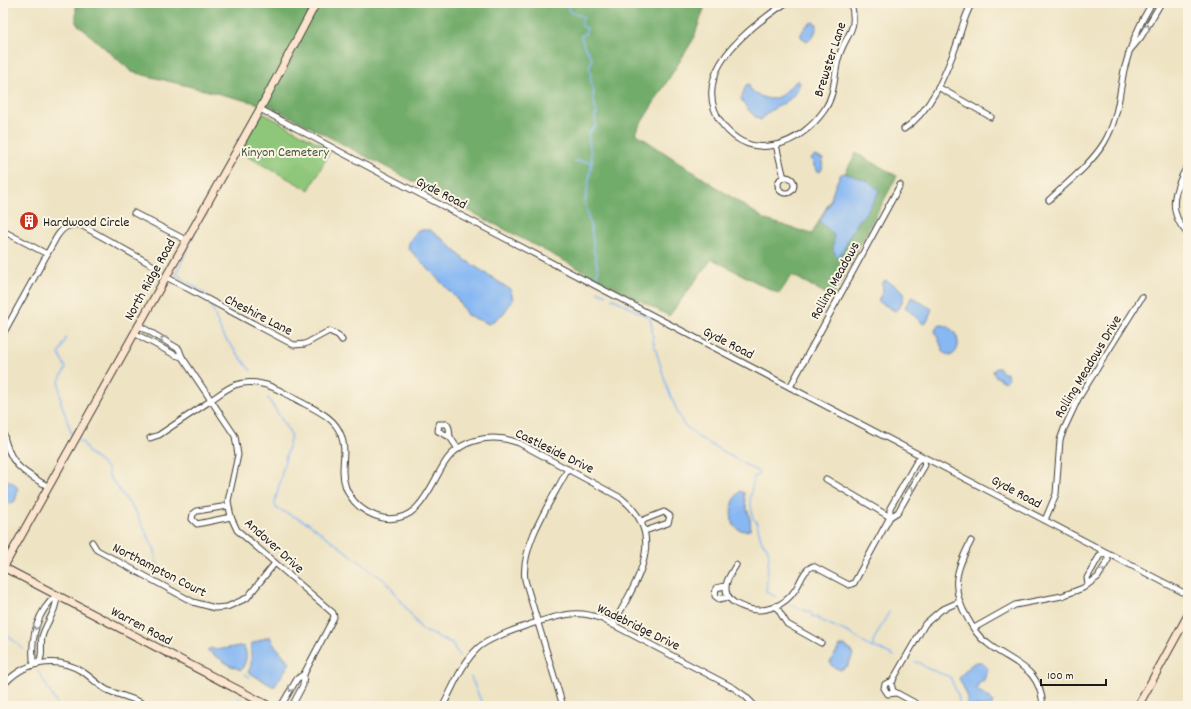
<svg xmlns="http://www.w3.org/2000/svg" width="1191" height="709" font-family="Dekko,sans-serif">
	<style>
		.green { fill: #8ec77a; stroke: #55724b }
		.forest { fill: #72ac6a; stroke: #476443 }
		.water { fill: #87b8f3; stroke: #526a88 }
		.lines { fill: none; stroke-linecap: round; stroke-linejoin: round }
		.stream { stroke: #87b8f3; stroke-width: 1.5 }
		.street-casing { stroke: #3c3a35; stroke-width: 7 }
		.secondary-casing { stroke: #3c3a35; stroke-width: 9 }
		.street { stroke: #fff; stroke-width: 5 }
		.secondary { stroke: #fce5cf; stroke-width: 7 }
		.oneway { stroke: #999 }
		.labels { text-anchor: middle; stroke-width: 4; stroke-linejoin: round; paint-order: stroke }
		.street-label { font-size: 14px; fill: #1c1c1c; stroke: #fcf5e5 }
		.park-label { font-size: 14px; fill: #44583d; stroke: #fcf5e5 }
		.poi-label { font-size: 14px; fill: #1c1c1c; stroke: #fcf5e5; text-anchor: start }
	</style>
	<rect width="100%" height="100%" fill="#fcf5e5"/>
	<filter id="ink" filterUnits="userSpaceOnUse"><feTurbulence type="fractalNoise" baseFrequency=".025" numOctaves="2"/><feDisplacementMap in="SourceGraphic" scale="8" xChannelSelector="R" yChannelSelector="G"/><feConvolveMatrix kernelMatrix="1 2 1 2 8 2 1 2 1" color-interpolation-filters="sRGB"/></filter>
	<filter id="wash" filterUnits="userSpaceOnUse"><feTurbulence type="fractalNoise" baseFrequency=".012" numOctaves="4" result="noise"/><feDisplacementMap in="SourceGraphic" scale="16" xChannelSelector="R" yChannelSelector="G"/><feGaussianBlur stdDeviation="0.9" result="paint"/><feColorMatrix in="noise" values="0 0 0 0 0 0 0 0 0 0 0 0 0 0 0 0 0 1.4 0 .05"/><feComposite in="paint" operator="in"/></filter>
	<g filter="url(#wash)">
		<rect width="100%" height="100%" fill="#eee3c3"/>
		<polygon class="green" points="261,112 331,150 309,190 239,152"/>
		<polygon class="forest" points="76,3 706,3 693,40 635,133 766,220 812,234 856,153 897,176 832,297 792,275 779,294 712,259 669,316 272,107 132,72 76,23"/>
		<g class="water">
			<path d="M 812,22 L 817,24 C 816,31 814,38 807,41 L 801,37 L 801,34 L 806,26 Z"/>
			<path d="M 798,80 L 800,83 C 791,108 773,103 761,120 C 753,117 745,106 741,99 L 746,85 L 749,84 L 750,89 C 763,99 773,104 786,91 C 790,87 793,83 798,80 Z"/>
			<polygon points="815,156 823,159 822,169 820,172 816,170 811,159"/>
			<path d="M 844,173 L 868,181 L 879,190 C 874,206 859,218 851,233 C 846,241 845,252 837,257 L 833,250 L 834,235 L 820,222 C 822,214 826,211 829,204 C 833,194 835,183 841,174 Z"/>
			<polygon points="418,230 430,230 445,241 464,259 511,290 513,300 503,314 489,324 467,315 458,300 408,248 410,240"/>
			<path d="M 885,280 L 895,285 L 904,292 C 904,299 901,307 895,311 L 878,301 L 883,290 L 882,284 Z"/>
			<polygon points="912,297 932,309 927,322 923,324 905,307"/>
			<path d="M 941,325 C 956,325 966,349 950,356 L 944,353 L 935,331 L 937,327 Z"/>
			<polygon points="996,368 1000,368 1003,373 1007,373 1008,379 1005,382 995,376 993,371"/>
			<polygon points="3,478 15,484 18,490 15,501 10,504 3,501"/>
			<path d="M 740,491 L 744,493 C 744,506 753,518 750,530 C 726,536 728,503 740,491 Z"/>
			<polygon points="270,636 272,642 290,663 274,687 248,672 251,666 251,644"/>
			<path d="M 239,646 L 244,647 C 248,654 246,663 241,670 L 229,665 L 207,650 L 211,648 L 216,650 Z"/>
			<polygon points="840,646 846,646 853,654 848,666 840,670 832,666 830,662"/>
			<polygon points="977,662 982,662 988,669 984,680 978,684 977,690 990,698 993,703 992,706 967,706 967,695 959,678 972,664"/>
		</g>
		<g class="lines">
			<g class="stream">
				<path d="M 566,3 L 570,12 L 584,17 L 581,23 L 583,27 L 587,28 L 585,34 L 581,36 L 584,46 L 592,58 L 589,69 L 591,72 C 590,79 591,85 594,90 L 593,96 L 597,114 L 595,116 L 596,125 L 588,134 L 592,162 L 585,203 L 592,233 L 594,251 L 598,270 L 596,281"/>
				<polyline points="575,161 592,162"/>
				<polyline points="194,234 176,274 207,295"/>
				<polyline points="597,291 606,295"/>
				<polyline points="612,298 650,318 652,328 653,341 668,390 683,424 698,437 758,472 758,475 754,477 750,499 753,519 756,521 762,542 767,547 769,554 766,592 776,597"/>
				<polyline points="211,305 222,334 251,371"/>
				<polyline points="66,338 59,354 66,368 59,381 61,402 73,438"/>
				<polyline points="268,398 291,435 275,502 276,508 308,523 388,583 422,630 452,643 459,656"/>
				<polyline points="77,440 83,443 88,452 107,468 109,476 137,514 155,551 156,561 162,572"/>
				<polyline points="790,605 811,613 813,617 817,616 818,619 851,634 870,647 880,649 894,656"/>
				<polyline points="3,631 22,648"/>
				<polyline points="873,647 873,641 889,612"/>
				<polyline points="915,662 920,663 926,668 950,677 959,698 959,706"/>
				<polyline points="38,671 58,706"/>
				<polyline points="245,674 250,677"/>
				<polyline points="471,677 483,706"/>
				<polyline points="239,698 247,706"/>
			</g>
		</g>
	</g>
	<g filter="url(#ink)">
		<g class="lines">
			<g class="street-casing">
				<g id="street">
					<path d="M 786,3 C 760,20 723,48 714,78 C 709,95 712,110 722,124 C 752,164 801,145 825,109 C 835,94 834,76 838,60 C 844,34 859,33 851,3"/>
					<polyline points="1131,49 1141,37 1161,3"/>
					<polyline points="938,87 991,117"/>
					<polyline points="260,109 395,181 1188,595"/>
					<path d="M 904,129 C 930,112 944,77 955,49 C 961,33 963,18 972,3"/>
					<polyline points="776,145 784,178"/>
					<path d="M 1188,165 C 1174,189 1166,211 1188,234"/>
					<circle cx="786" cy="185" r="8"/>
					<path d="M 1049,200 C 1068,182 1090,165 1104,143 C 1118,120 1119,95 1124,70 C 1130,46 1139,24 1152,3"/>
					<polyline points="134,213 186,240"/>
					<polyline points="3,231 47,254"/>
					<polyline points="166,277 294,345 305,344 329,331 338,335 342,340"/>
					<polyline points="138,325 179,349 182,357 235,436 238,455 228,501 231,517 237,530 333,613 334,617 304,674 297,679 281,706"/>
					<polyline points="134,333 175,355 182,357"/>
					<path d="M 3,334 L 56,238 C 62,228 69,223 81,225 L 154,266"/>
					<polyline points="790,387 900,185"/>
					<path d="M 3,431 C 9,464 21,471 49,487"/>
					<polyline points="450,437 438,431 439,424 447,424 449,428 450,437 458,449"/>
					<path d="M 150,438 L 159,435 C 175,424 191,414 207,403 C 216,397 225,389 235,385 C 244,382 253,382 262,384 C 276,386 290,397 303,403 C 318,411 335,418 341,435 C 346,448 343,458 343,471 C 343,495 360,513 383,518 C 419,524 429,488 444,464 C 460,438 492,433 519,443 L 621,498 C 670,537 635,583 613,625"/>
					<polyline points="826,479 890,517"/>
					<polyline points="228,506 197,511 193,514 192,519 197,524 231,517"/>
					<polyline points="1045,520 1056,494 1060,440 1064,429 1078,399 1142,297"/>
					<polyline points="641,521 664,512 670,516 668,523 645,531"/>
					<path d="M 971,541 C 955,571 950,589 968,619 C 973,628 978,637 987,643 C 1012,664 1040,665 1043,706"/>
					<polyline points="92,542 97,550 193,602 215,608 227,607 247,598 275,563"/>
					<path d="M 736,565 C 731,574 723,583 727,594 C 730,602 738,605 746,608 C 764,614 785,606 795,590 C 801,582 803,570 813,566 L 849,585 L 854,583 L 890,517 L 898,512 L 925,465 L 923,457 L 917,461 L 890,508 L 890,517"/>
					<polyline points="725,586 716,588 715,596 719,599 729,597"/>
					<polyline points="776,606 787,624 821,643"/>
					<polyline points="974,628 1015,605 1062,596 1083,588 1098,577 1108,560 1107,553 1100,555 1087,578 1088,583"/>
					<path d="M 38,664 L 33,661 C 31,637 37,611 57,595"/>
					<path d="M 38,664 C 44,656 40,646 42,637 C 46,622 57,611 57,595"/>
					<polyline points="893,681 885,684 884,688 888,694 896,693"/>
					<path d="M 3,686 C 22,662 56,655 83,672 C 91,677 98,685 107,690 C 120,696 135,698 147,706"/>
					<polyline points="3,704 6,706"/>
					<polyline points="917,704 893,691 891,683 925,624 941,610 959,602"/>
					<polyline points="292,706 303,685 304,674"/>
					<path d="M 443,706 C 453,687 462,663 478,648 C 492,635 552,616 572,614 C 582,613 592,615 602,619 L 734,688 L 745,696 L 755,706"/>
					<path d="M 563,706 L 525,580 C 520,545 552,500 568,469"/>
				</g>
			</g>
			<g class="secondary-casing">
				<g id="secondary">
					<polyline points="3,567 269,706"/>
					<polyline points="3,568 260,109 316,3"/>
					<polyline points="1138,706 1188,615"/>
				</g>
			</g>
			<use href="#street" class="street"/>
			<use href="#secondary" class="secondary"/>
		</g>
		<defs><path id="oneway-chevron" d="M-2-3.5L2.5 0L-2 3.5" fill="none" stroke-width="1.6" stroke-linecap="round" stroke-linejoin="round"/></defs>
		<g class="oneway">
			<use href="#oneway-chevron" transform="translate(1147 27) rotate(-59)"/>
			<use href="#oneway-chevron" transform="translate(163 339) rotate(-150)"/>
			<use href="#oneway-chevron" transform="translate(911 489) rotate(-60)"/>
			<use href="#oneway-chevron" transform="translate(1102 571) rotate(-58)"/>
			<use href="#oneway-chevron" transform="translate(36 627) rotate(109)"/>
			<use href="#oneway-chevron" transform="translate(291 689) rotate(120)"/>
		</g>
	</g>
	<defs>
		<g id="building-disc" transform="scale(1)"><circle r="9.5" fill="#c8321e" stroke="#fcf5e5"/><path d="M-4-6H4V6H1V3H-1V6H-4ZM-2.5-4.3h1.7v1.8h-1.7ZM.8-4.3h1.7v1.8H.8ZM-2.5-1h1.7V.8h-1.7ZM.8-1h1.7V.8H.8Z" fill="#fff"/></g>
	</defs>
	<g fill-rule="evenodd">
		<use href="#building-disc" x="29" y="221"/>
	</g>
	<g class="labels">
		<g class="street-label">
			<text transform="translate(829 59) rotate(-72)" y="5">Brewster Lane</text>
			<text transform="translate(442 192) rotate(27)" y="5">Gyde Road</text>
			<text transform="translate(149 279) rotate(-61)" y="5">North Ridge Road</text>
			<text transform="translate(834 280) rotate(-61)" y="5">Rolling Meadows</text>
			<text transform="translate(259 314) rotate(27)" y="5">Cheshire Lane</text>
			<text transform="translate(729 342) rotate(27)" y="5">Gyde Road</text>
			<text transform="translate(1087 366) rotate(-59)" y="5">Rolling Meadows Drive</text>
			<text transform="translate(555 450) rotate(26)" y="5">Castleside Drive</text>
			<text transform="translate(1017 491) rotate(28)" y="5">Gyde Road</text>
			<text transform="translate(275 545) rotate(42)" y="5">Andover Drive</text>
			<text transform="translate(160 569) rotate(27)" y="5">Northampton Court</text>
			<text transform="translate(142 625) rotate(28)" y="5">Warren Road</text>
			<text transform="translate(639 626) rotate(26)" y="5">Wadebridge Drive</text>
		</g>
		<g class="park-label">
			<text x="285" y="156">Kinyon Cemetery</text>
		</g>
		<g class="poi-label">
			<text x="43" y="226">Hardwood Circle</text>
		</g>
	</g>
	<rect width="1191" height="709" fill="none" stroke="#fcf5e5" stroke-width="16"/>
	<path d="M1041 679v6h65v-6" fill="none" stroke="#1c1c1c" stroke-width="2"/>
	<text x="1047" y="679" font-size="12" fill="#1c1c1c" stroke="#fcf5e5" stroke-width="3" paint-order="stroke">100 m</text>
</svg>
